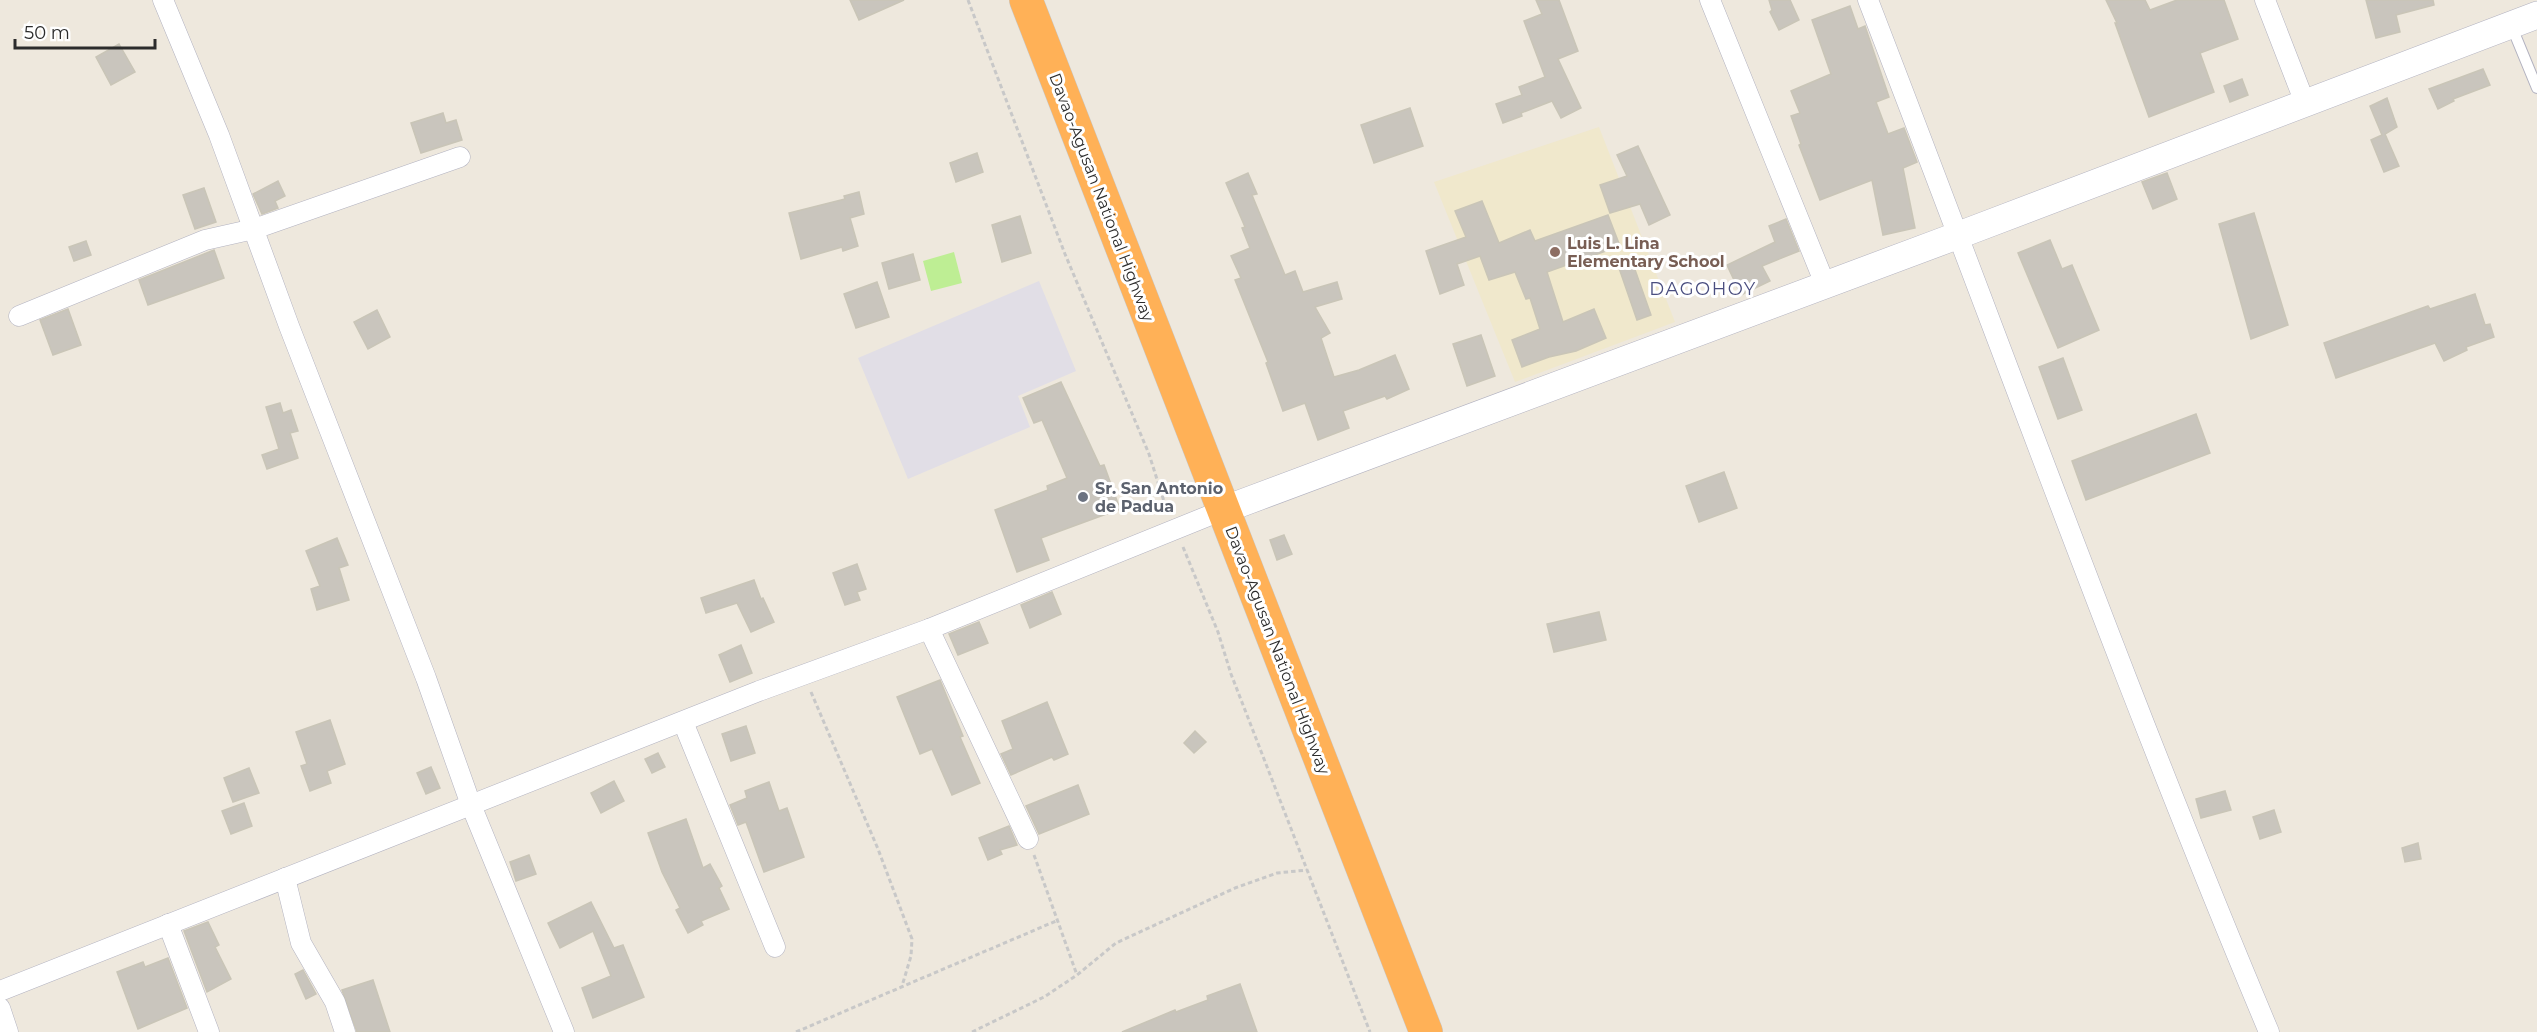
<svg xmlns="http://www.w3.org/2000/svg" width="2537" height="1032" font-family="Montserrat,sans-serif">
	<style>
		.industrial { fill: #e1dee6 }
		.education { fill: #f0e8cc }
		.pitch { fill: #beee94 }
		.building { fill: #c9c5bd; stroke: #c9c5b7; stroke-width: 1.5 }
		.lines { fill: none; stroke-linecap: round; stroke-linejoin: round }
		.lane-casing { stroke: #b2b2c0; stroke-width: 12 }
		.street-casing { stroke: #b2b2c0; stroke-width: 21 }
		.secondary-casing { stroke: #b2b2c0; stroke-width: 28 }
		.highway-casing { stroke: #c8c8c8; stroke-width: 34 }
		.path { stroke: #c8c8c8; stroke-width: 3; stroke-dasharray: 4.5 3; stroke-linecap: butt }
		.lane { stroke: #fff; stroke-width: 10 }
		.street { stroke: #fff; stroke-width: 20 }
		.secondary { stroke: #fff; stroke-width: 27 }
		.highway { stroke: #ffb157; stroke-width: 33 }
		.education-dot { fill: #8d6e63; stroke: #fff; stroke-width: 2 }
		.worship-dot { fill: #6b7280; stroke: #fff; stroke-width: 2 }
		.labels { text-anchor: middle; stroke-width: 6; stroke-linejoin: round; paint-order: stroke }
		.street-label { font-size: 16px; fill: #2c2c2c; stroke: #fff }
		.education-label { font-size: 16px; font-weight: bold; fill: #785e54; stroke: #fff; text-anchor: start }
		.worship-label { font-size: 16px; font-weight: bold; fill: #5b616d; stroke: #fff; text-anchor: start }
		.neighbourhood-label { font-size: 18px; letter-spacing: 1.5px; fill: #4a4e7f; stroke: #fff }
	</style>
	<rect width="100%" height="100%" fill="#eee8dd"/>
	<polygon class="industrial" points="1039,281 1076,371 1018,396 1030,427 908,479 858,358"/>
	<polygon class="education" points="1599,127 1675,322 1515,382 1434,182"/>
	<polygon class="pitch" points="954,252 962,283 931,291 923,261"/>
	<g class="building">
		<polygon points="850,0 904,0 859,20"/>
		<polygon points="1536,0 1559,0 1578,51 1558,59 1581,108 1561,118 1552,101 1521,113 1522,116 1503,123 1496,104 1522,95 1519,87 1545,77 1524,21 1542,14"/>
		<polygon points="1769,0 1790,0 1799,20 1779,30 1770,12 1772,10"/>
		<polygon points="2106,0 2145,0 2150,10 2177,0 2224,0 2238,39 2200,53 2214,92 2149,117 2115,23 2117,23"/>
		<polygon points="2366,0 2433,0 2434,5 2396,15 2400,32 2376,38"/>
		<polygon points="1850,6 1858,29 1865,26 1889,97 1876,102 1888,134 1904,128 1917,162 1903,168 1915,228 1883,235 1872,180 1820,200 1799,145 1801,144 1791,116 1800,113 1791,91 1831,74 1812,20"/>
		<polygon points="119,44 135,72 111,85 96,57"/>
		<polygon points="2483,69 2490,85 2453,99 2454,101 2438,109 2429,89"/>
		<polygon points="2242,79 2248,95 2230,102 2224,86"/>
		<polygon points="2387,98 2397,127 2385,134 2399,166 2384,172 2371,140 2382,135 2370,106"/>
		<polygon points="1410,108 1423,146 1374,163 1361,125"/>
		<polygon points="443,113 446,123 456,120 462,140 421,153 411,123"/>
		<polygon points="1638,146 1670,215 1649,225 1640,204 1610,213 1600,185 1627,176 1617,155"/>
		<polygon points="977,153 983,172 956,182 950,163"/>
		<polygon points="1248,173 1257,194 1252,195 1285,275 1295,271 1303,292 1337,282 1342,299 1315,307 1330,333 1321,338 1334,377 1359,370 1395,355 1409,389 1387,399 1385,396 1343,411 1349,428 1318,440 1305,403 1283,411 1266,363 1268,362 1235,280 1241,278 1231,256 1250,248 1242,228 1245,227 1226,183"/>
		<polygon points="2167,173 2177,199 2153,209 2142,182"/>
		<polygon points="278,181 285,196 275,201 278,208 262,214 253,194"/>
		<polygon points="204,188 216,222 195,229 183,195"/>
		<polygon points="859,192 864,214 850,218 858,246 843,251 842,247 801,259 789,213 845,199 844,196"/>
		<polygon points="1482,201 1499,243 1530,230 1535,241 1608,215 1620,246 1547,272 1563,322 1594,309 1606,338 1576,351 1549,357 1522,367 1512,340 1540,329 1530,298 1526,299 1515,272 1489,280 1480,256 1457,264 1464,285 1440,294 1426,251 1466,237 1455,211"/>
		<polygon points="2254,213 2288,325 2251,339 2219,224"/>
		<polygon points="1020,216 1031,253 1002,262 992,225"/>
		<polygon points="1786,219 1799,251 1762,266 1770,281 1741,295 1727,265 1775,242 1769,226"/>
		<polygon points="2050,240 2062,269 2072,265 2099,330 2058,348 2018,253"/>
		<polygon points="86,241 91,255 74,261 69,247"/>
		<polygon points="214,250 224,278 148,305 139,280"/>
		<polygon points="913,254 920,280 889,289 882,263"/>
		<polygon points="1633,264 1651,315 1637,320 1619,268"/>
		<polygon points="877,282 889,317 856,328 844,294"/>
		<polygon points="2475,294 2485,325 2490,324 2494,337 2466,347 2467,350 2444,361 2435,343 2336,378 2324,343 2428,306 2430,309"/>
		<polygon points="68,309 81,345 53,355 40,320"/>
		<polygon points="377,310 390,337 368,349 354,322"/>
		<polygon points="1481,335 1495,376 1467,386 1453,344"/>
		<polygon points="2063,358 2082,410 2058,419 2039,367"/>
		<polygon points="1061,382 1100,466 1104,465 1120,509 1041,538 1049,560 1017,572 995,510 1048,490 1047,486 1067,478 1042,420 1034,423 1023,398"/>
		<polygon points="280,403 283,413 291,410 298,431 290,433 298,458 267,469 262,455 279,449 266,407"/>
		<polygon points="2196,414 2210,453 2086,500 2072,461"/>
		<polygon points="1724,472 1737,508 1699,522 1686,486"/>
		<polygon points="1284,535 1292,554 1277,560 1270,540"/>
		<polygon points="337,538 348,565 339,568 349,600 317,610 311,589 320,586 306,551"/>
		<polygon points="857,564 866,589 857,592 860,600 845,605 833,573"/>
		<polygon points="754,580 761,599 763,598 774,622 751,632 737,603 706,613 701,598"/>
		<polygon points="1052,592 1061,614 1030,628 1021,605"/>
		<polygon points="1599,612 1606,640 1554,652 1547,624"/>
		<polygon points="979,622 988,643 958,655 949,634"/>
		<polygon points="741,645 752,673 730,682 719,655"/>
		<polygon points="940,680 963,736 960,737 980,783 952,795 932,749 920,754 897,697"/>
		<polygon points="1047,702 1068,754 1054,760 1052,757 1011,775 1001,754 1013,749 1002,721"/>
		<polygon points="330,720 345,764 327,771 331,783 310,791 301,766 307,764 296,732"/>
		<polygon points="746,726 755,753 731,761 722,734"/>
		<polygon points="1195,731 1206,742 1194,753 1184,743"/>
		<polygon points="658,753 665,767 652,773 645,759"/>
		<polygon points="431,767 440,788 426,794 417,773"/>
		<polygon points="249,768 259,793 233,802 224,778"/>
		<polygon points="614,781 624,801 601,813 591,793"/>
		<polygon points="769,782 779,811 787,808 804,857 764,872 746,822 738,825 730,805 747,798 745,791"/>
		<polygon points="1078,785 1089,814 1039,834 1026,806"/>
		<polygon points="2225,791 2231,810 2201,818 2196,799"/>
		<polygon points="244,803 252,826 231,834 222,811"/>
		<polygon points="2274,810 2281,832 2260,839 2253,817"/>
		<polygon points="686,819 703,868 710,864 722,886 719,888 729,909 701,921 703,925 688,933 676,910 680,908 662,872 648,833"/>
		<polygon points="1009,826 1017,845 1000,850 1002,854 988,860 979,838"/>
		<polygon points="2418,843 2421,859 2405,862 2402,848"/>
		<polygon points="529,855 536,874 516,881 510,862"/>
		<polygon points="591,902 614,948 623,945 644,997 593,1018 582,988 611,976 593,931 560,948 548,923"/>
		<polygon points="208,922 219,945 215,947 231,979 207,992 184,931"/>
		<polygon points="168,958 187,1008 138,1029 117,972 143,962 145,967"/>
		<polygon points="303,970 316,994 306,999 295,974"/>
		<polygon points="373,980 390,1032 357,1032 342,990"/>
		<polygon points="1240,984 1257,1032 1122,1032 1175,1010 1176,1012 1208,1000 1207,996"/>
	</g>
	<g class="lines">
		<g class="lane-casing">
			<polyline id="lane" points="2511,25 2537,88"/>
		</g>
		<g class="street-casing">
			<g id="street">
				<polyline points="163,0 219,135 289,326 426,678 471,805 564,1032"/>
				<polyline points="1710,0 1825,284"/>
				<path d="M 1868,0 C 2001,344 2126,692 2269,1032"/>
				<polyline points="2265,0 2305,103"/>
				<polyline points="19,316 205,240 254,229 460,157"/>
				<polyline points="929,629 1028,839"/>
				<polyline points="683,722 775,947"/>
				<polyline points="285,878 301,943 335,1002 345,1032"/>
				<polyline points="168,924 209,1032"/>
				<polyline points="0,991 759,691 929,629 1223,510"/>
				<polyline points="0,1008 8,1032"/>
			</g>
		</g>
		<g class="secondary-casing">
			<polyline id="secondary" points="1223,510 1959,235 2537,15"/>
		</g>
		<g class="highway-casing">
			<polyline id="highway" points="1026,0 1426,1032"/>
		</g>
		<g class="path">
			<polyline points="968,0 1065,254 1149,454 1168,514"/>
			<polyline points="1183,547 1218,632 1231,674 1370,1032"/>
			<polyline points="811,692 878,849 912,939 911,956 902,986"/>
			<polyline points="1034,855 1077,975"/>
			<polyline points="796,1032 1056,921"/>
			<polyline points="972,1032 1044,997 1077,975 1116,943 1235,888 1277,873 1307,870"/>
		</g>
		<use href="#lane" class="lane"/>
		<use href="#street" class="street"/>
		<use href="#secondary" class="secondary"/>
		<use href="#highway" class="highway"/>
	</g>
	<circle class="education-dot" cx="1555" cy="252" r="6"/>
	<circle class="worship-dot" cx="1083" cy="497" r="6"/>
	<g class="labels">
		<g class="street-label">
			<text transform="translate(1102 197) rotate(69)" y="6">Davao-Agusan National Highway</text>
			<text transform="translate(1278 650) rotate(69)" y="6">Davao-Agusan National Highway</text>
		</g>
		<g class="education-label">
			<text x="1567" y="249">Luis L. Lina<tspan x="1567" dy="18">Elementary School</tspan></text>
		</g>
		<g class="worship-label">
			<text x="1095" y="494">Sr. San Antonio<tspan x="1095" dy="18">de Padua</tspan></text>
		</g>
		<g class="neighbourhood-label">
			<text x="1703" y="295">DAGOHOY</text>
		</g>
	</g>
	<path d="M15 39v9h140v-9" fill="none" stroke="#2c2c2c" stroke-width="3"/>
	<text x="24" y="39" font-size="18" fill="#2c2c2c" stroke="#ffffff" stroke-width="4.5" paint-order="stroke">50 m</text>
</svg>
